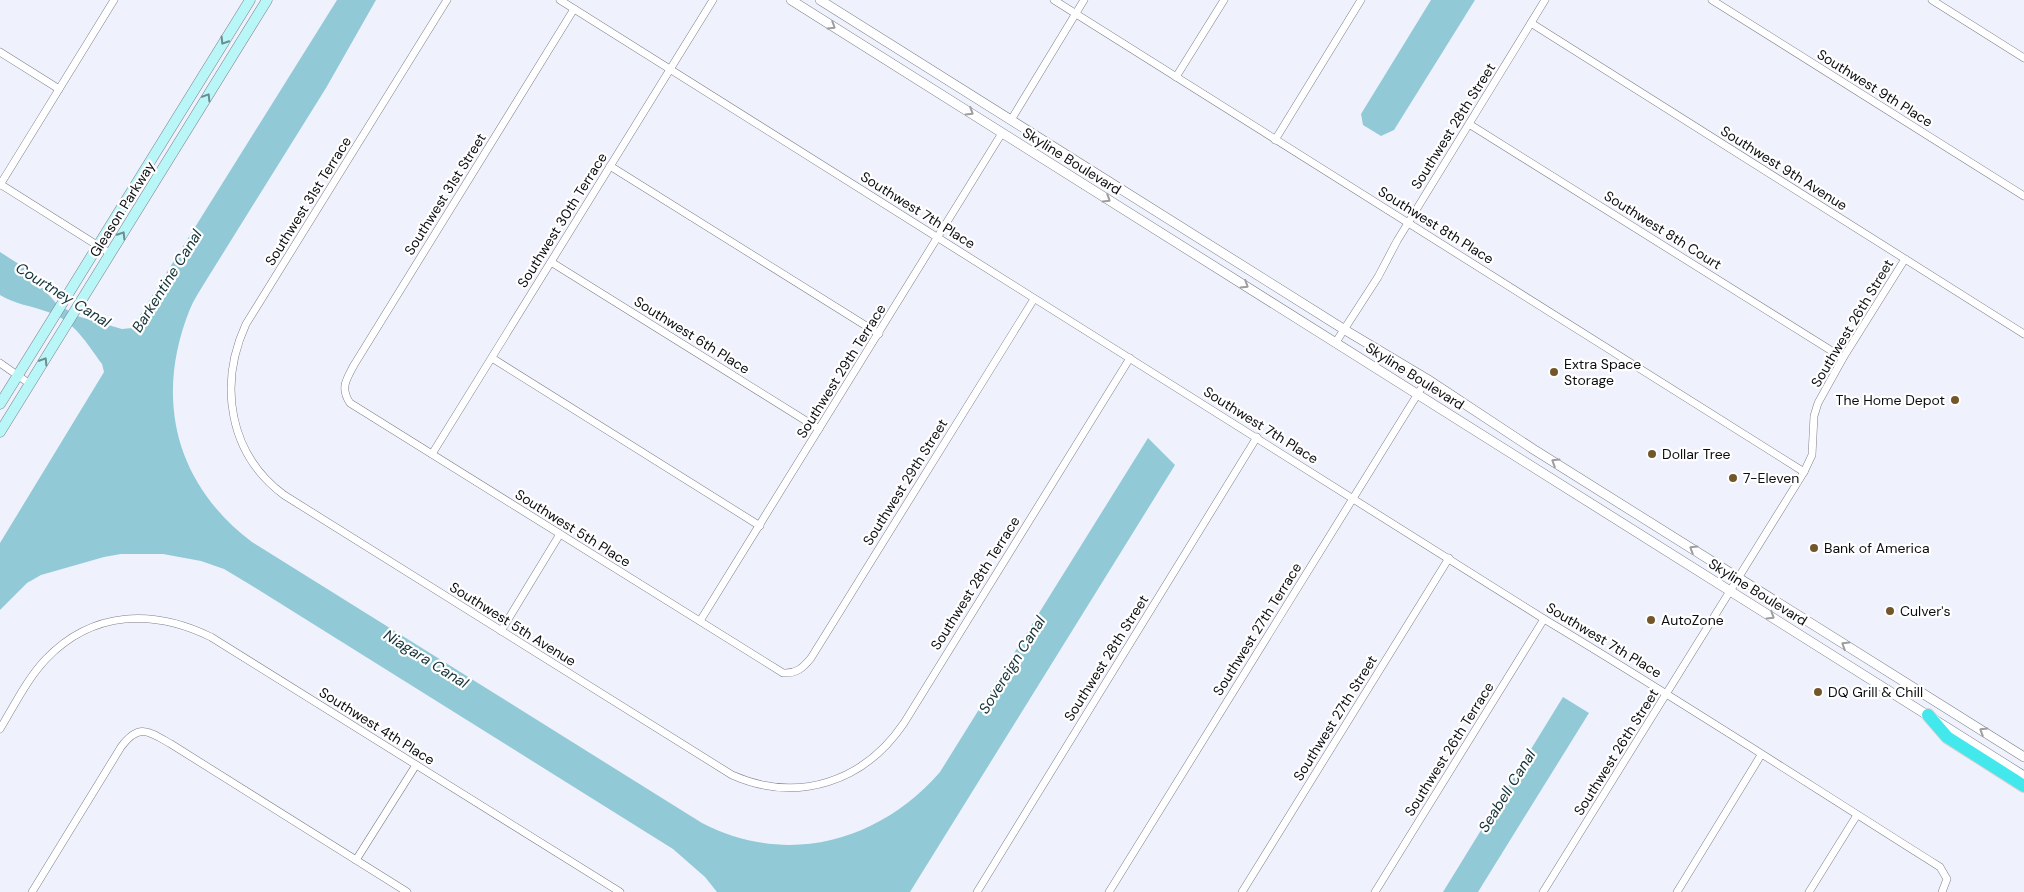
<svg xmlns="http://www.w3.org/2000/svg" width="2024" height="892" font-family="'DM Sans',sans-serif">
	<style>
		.water { fill: #91cad6 }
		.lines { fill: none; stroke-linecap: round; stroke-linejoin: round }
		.minor-casing { stroke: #7e808b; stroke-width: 8 }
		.tertiary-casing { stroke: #7e808b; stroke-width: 10 }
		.secondary-casing { stroke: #7e808b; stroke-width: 11 }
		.trunk-casing { stroke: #d3d3d4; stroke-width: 14 }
		.minor { stroke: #fff; stroke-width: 7 }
		.tertiary { stroke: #fff; stroke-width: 9 }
		.secondary { stroke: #b8f6f8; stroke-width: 10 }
		.trunk { stroke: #43e8ec; stroke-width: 12 }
		.oneway { stroke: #9e9ea0 }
		.oneway2 { stroke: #6b8d90 }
		.poi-dot { fill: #73572a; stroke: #fff; stroke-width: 2 }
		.labels { text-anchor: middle; stroke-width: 4.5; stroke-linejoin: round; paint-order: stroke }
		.street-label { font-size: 14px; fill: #0c0d11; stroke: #fff }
		.poi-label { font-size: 14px; fill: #0c0d11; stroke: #fff; text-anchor: start }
		.water-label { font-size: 15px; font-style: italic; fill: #143237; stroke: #fff }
	</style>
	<rect width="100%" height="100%" fill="#eff2fd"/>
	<g class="water">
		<path d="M 337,0 L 376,0 L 326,88 L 207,279 C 201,289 194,299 190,309 C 154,398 175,484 252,542 L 702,823 C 787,867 879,842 940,772 L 1148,438 L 1175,465 L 910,892 L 717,892 L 705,877 L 673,849 L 254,587 L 224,569 L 201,561 L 163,554 L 121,554 L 104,557 L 41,575 L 27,583 L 0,610 L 0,543 L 104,372 L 102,364 C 87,344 74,320 48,312 C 32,306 14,304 0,295 L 0,252 L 25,268 L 56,303 L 77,316 L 122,329 L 132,328 Z"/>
		<polygon points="1431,0 1475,0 1394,130 1381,136 1363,125 1361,114"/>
		<polygon points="1563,697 1589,713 1478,892 1443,892"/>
	</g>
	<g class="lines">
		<g class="minor-casing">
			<g id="minor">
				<path d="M 447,0 L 246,324 C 218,385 229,454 284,495 L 732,775 C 798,804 864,782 904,723 L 1130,358"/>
				<path d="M 560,0 L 1544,619 C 1678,699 1808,784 1940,867 L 1947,879 L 1942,892"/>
				<polyline points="1054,0 1804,472"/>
				<polyline points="1712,0 2024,196"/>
				<polyline points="1932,0 2024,58"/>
				<path d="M 574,9 L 354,365 C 346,380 340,388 350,403 L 783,673 C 796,674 803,668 811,658 L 1034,299"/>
				<polyline points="1531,23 2024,334"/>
				<polyline points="0,52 59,89"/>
				<polyline points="1176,77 1224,0"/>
				<polyline points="1011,120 1084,0"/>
				<polyline points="1469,124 1843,358"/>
				<polyline points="1275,140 1361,0"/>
				<polyline points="610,166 879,334"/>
				<polyline points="0,184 111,254"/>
				<polyline points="0,185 114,0"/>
				<polyline points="551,262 819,429"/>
				<polyline points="1336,342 1378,277 1397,241 1545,0"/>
				<polyline points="492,358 760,526"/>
				<polyline points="0,363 30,384"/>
				<polyline points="432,454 713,0"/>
				<polyline points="700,621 1002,133"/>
				<polyline points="501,631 560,534"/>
				<path d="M 0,729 C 14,706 27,679 46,659 C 93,610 154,609 211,637 L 620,892"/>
				<polyline points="356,860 416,765"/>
				<path d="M 32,892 L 121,747 C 139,723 148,731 171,744 L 407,892"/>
				<polyline points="977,892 1257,437"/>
				<polyline points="1109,892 1427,379"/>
				<polyline points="1242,892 1449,558"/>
				<polyline points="1375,892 1544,619"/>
				<polyline points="1543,892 1804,472 1812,455 1814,416 1818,403 1843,358 1905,259"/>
				<polyline points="1677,892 1761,755"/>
				<polyline points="1809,892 1857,815"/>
			</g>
		</g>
		<g class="tertiary-casing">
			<g id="tertiary">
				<polyline points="791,0 2024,776"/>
				<polyline points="820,0 1345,330 1427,379 1533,449 2024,757"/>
			</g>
		</g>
		<g class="secondary-casing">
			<g id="secondary">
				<polyline points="0,404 250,0"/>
				<polyline points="0,432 267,0"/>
			</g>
		</g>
		<g class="trunk-casing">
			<polyline id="trunk" points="1928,715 1947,737 2024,786"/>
		</g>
		<use href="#minor" class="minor"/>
		<use href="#tertiary" class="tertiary"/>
		<use href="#secondary" class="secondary"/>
		<use href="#trunk" class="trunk"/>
	</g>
	<defs><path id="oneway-chevron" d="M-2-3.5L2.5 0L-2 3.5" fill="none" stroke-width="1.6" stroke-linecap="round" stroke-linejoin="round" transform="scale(1.25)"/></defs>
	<g class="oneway">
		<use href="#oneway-chevron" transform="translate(832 26) rotate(32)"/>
		<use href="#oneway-chevron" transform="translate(970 112) rotate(32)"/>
		<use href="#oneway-chevron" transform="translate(1107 199) rotate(32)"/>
		<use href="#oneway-chevron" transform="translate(1245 285) rotate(32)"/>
		<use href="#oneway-chevron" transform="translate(1555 462) rotate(-148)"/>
		<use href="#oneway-chevron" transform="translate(1693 549) rotate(-148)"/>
		<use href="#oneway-chevron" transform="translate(1771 616) rotate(32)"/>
		<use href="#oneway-chevron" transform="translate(1845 645) rotate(-148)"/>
		<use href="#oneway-chevron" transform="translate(1983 731) rotate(-148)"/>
	</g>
	<g class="oneway2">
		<use href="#oneway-chevron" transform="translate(224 41) rotate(122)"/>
		<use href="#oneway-chevron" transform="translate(207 97) rotate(-58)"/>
		<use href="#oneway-chevron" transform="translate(122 235) rotate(-58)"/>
		<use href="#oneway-chevron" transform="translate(44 361) rotate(-58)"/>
	</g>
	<g class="poi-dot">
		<circle cx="1554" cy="372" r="5"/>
		<circle cx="1955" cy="400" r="5"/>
		<circle cx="1652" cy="454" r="5"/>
		<circle cx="1733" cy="478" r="5"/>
		<circle cx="1814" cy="548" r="5"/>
		<circle cx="1890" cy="611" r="5"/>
		<circle cx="1651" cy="620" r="5"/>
		<circle cx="1818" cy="692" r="5"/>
	</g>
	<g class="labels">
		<g class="street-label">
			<text transform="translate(1875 88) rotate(32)" y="5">Southwest 9th Place</text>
			<text transform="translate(1453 126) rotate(-58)" y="5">Southwest 28th Street</text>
			<text transform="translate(1072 161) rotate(32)" y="5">Skyline Boulevard</text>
			<text transform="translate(1784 168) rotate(32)" y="5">Southwest 9th Avenue</text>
			<text transform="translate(445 194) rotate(-58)" y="5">Southwest 31st Street</text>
			<text transform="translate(308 201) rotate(-58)" y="5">Southwest 31st Terrace</text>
			<text transform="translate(122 209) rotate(-58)" y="5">Gleason Parkway</text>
			<text transform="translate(918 210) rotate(32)" y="5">Southwest 7th Place</text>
			<text transform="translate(562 220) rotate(-58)" y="5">Southwest 30th Terrace</text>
			<text transform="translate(1436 225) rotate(32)" y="5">Southwest 8th Place</text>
			<text transform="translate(1663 230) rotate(32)" y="5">Southwest 8th Court</text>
			<text transform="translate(1852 323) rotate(-59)" y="5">Southwest 26th Street</text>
			<text transform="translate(692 335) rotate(32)" y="5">Southwest 6th Place</text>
			<text transform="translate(841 371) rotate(-58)" y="5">Southwest 29th Terrace</text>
			<text transform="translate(1415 376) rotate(32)" y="5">Skyline Boulevard</text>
			<text transform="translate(1261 425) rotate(32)" y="5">Southwest 7th Place</text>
			<text transform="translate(905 482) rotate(-58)" y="5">Southwest 29th Street</text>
			<text transform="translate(573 528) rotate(32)" y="5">Southwest 5th Place</text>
			<text transform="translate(975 583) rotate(-58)" y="5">Southwest 28th Terrace</text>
			<text transform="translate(1758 592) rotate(32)" y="5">Skyline Boulevard</text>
			<text transform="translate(513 624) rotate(32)" y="5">Southwest 5th Avenue</text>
			<text transform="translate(1257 629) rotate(-58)" y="5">Southwest 27th Terrace</text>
			<text transform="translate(1604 640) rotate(31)" y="5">Southwest 7th Place</text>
			<text transform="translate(1106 658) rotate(-58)" y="5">Southwest 28th Street</text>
			<text transform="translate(1335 718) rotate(-58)" y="5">Southwest 27th Street</text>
			<text transform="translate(377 726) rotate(32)" y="5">Southwest 4th Place</text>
			<text transform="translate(1449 749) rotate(-58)" y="5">Southwest 26th Terrace</text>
			<text transform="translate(1616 752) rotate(-58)" y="5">Southwest 26th Street</text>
		</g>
		<g class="poi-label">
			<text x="1564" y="369">Extra Space<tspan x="1564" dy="16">Storage</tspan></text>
			<text x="1945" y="405" text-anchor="end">The Home Depot</text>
			<text x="1662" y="459">Dollar Tree</text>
			<text x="1743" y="483">7-Eleven</text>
			<text x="1824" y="553">Bank of America</text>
			<text x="1900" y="616">Culver's</text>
			<text x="1661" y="625">AutoZone</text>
			<text x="1828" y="697">DQ Grill &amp; Chill</text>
		</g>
		<g class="water-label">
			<text transform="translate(167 281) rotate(-58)" y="5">Barkentine Canal</text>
			<text transform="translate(63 295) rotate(32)" y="5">Courtney Canal</text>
			<text transform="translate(426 659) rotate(32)" y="5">Niagara Canal</text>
			<text transform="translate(1012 665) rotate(-58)" y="5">Sovereign Canal</text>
			<text transform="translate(1507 791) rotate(-58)" y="5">Seabell Canal</text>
		</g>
	</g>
</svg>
